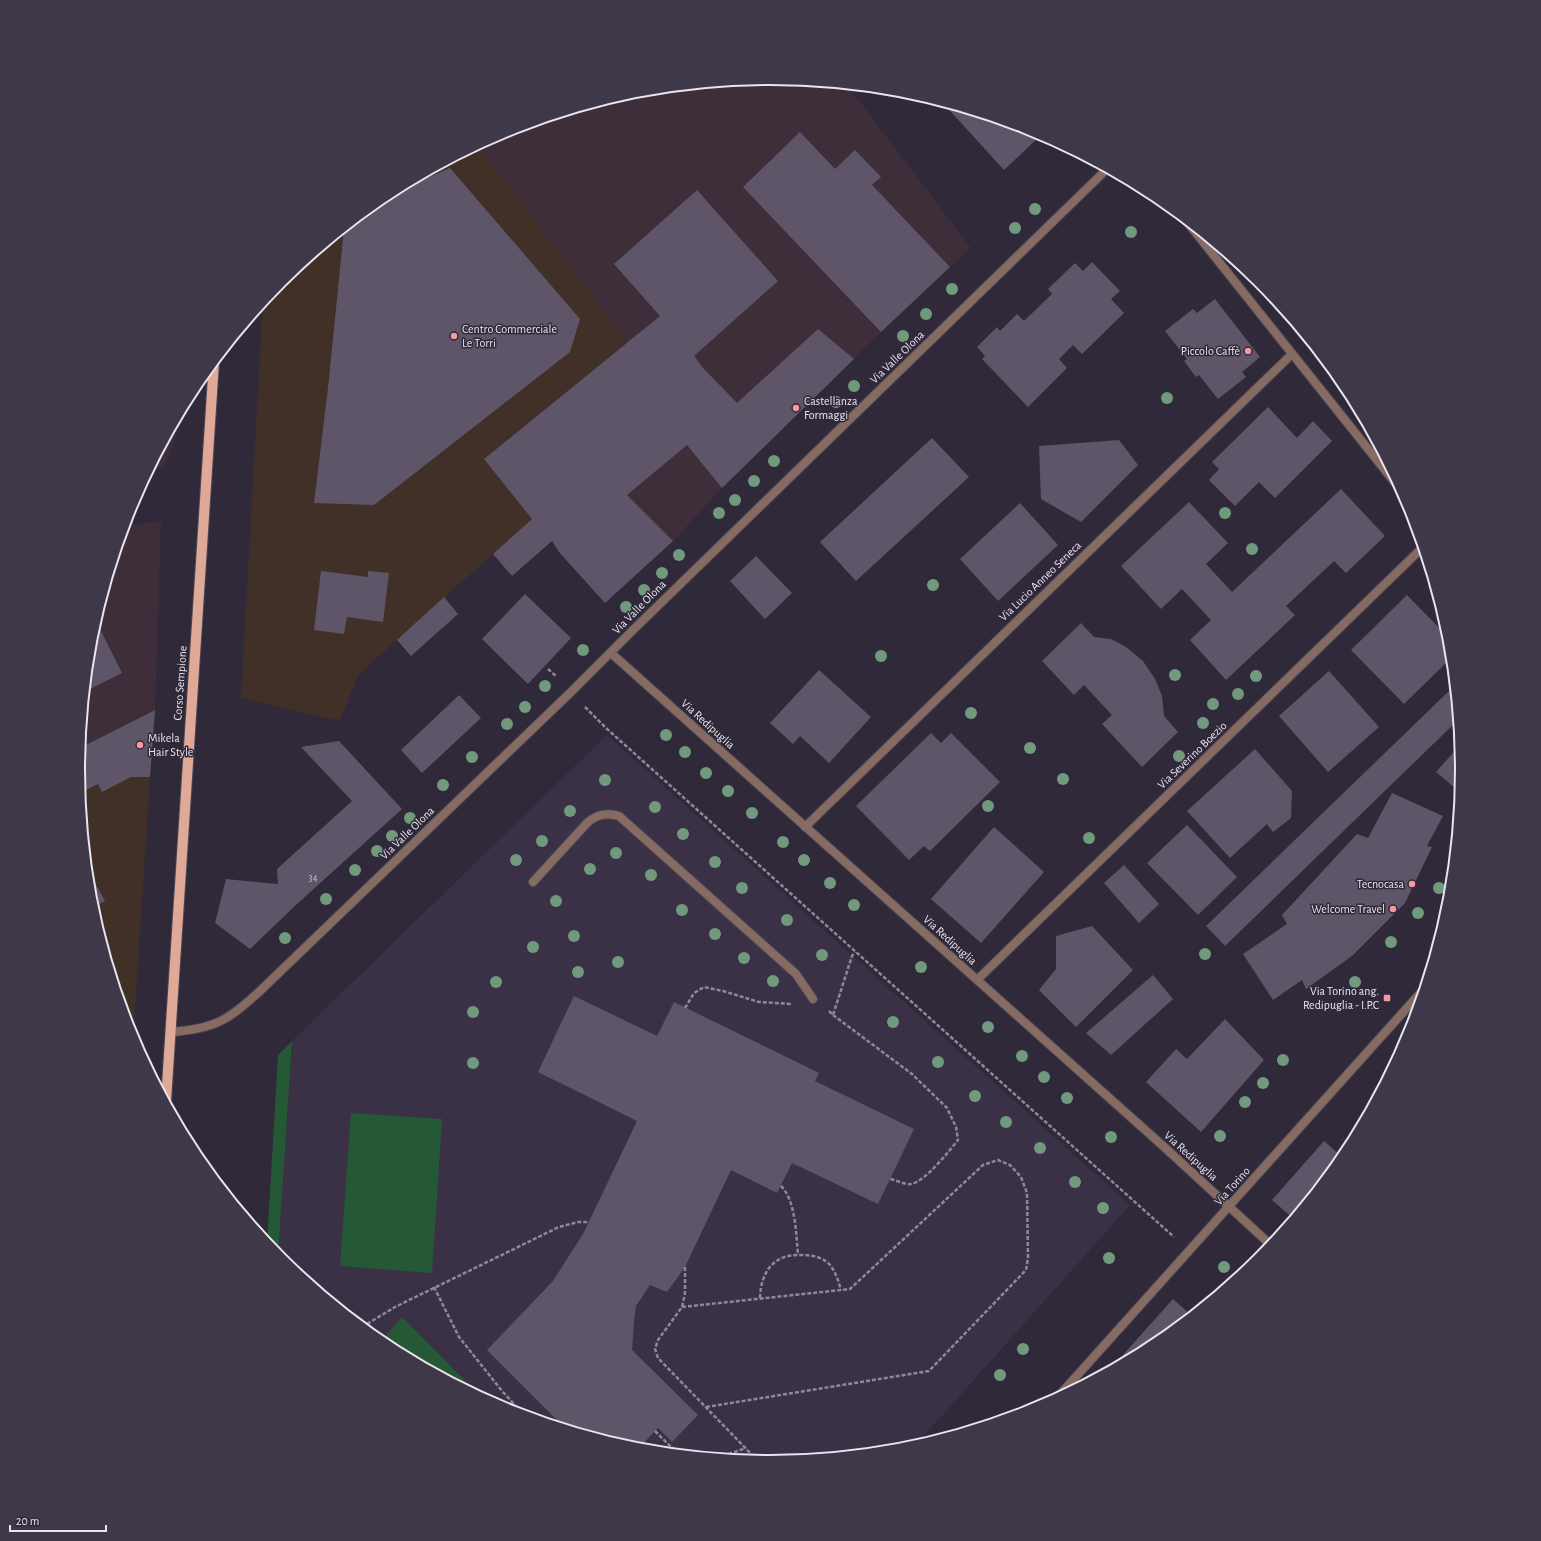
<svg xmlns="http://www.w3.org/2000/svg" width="1541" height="1541" font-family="'Alegreya Sans',sans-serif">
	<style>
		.commercial { fill: #413027 }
		.industrial { fill: #3e2e3a }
		.built { fill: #3b3146 }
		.green { fill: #255834 }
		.building { fill: #5e5668 }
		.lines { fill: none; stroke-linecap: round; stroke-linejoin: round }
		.service-casing { stroke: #4e4756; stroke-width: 10 }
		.minor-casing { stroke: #4e4756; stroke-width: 10 }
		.primary-casing { stroke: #4e4756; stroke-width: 12 }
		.path { stroke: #8f8997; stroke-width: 2.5; stroke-dasharray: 4 2; stroke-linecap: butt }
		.service { stroke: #866b62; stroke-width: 8 }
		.minor { stroke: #866b62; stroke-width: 8 }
		.primary { stroke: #e0a897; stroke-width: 10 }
		.tree { fill: #70997e }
		.poi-dot { fill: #f49aa0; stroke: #302939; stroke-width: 1.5 }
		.labels { text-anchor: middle; stroke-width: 3; stroke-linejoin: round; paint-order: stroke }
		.number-label { font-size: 10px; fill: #c6c0cd }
		.poi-label { font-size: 12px; fill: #e9e4ef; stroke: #302939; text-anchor: end }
		.street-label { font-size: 12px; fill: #e9e4ef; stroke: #302939 }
		.rim { fill: none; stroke: #e9e4ef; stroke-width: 2 }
	</style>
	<rect width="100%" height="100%" fill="#302939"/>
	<g class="commercial">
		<polygon points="478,145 627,342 484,459 532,519 358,675 340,721 241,698 263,302 281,281 386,195"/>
		<polygon points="155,710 150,777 133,1040 131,1035 91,905 78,770 80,748"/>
	</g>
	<g class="industrial">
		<polygon points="771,78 848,86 971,248 950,267 881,332 722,488 673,541 605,603 559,552 552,541 532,519 484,459 627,342 478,145 506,131 636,91"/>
		<polygon points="184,407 182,422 165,465 147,475"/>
		<polygon points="131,506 134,525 161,521 155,710 80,748 91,635"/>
	</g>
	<polygon class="built" points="607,735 1130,1205 914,1447 905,1450 770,1463 635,1450 505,1410 386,1346 278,1257 292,1041"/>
	<g class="green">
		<polygon points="292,1041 278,1257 267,1243 278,1055"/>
		<polygon points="351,1113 442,1119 432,1273 340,1266"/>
		<polygon points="402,1317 481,1397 386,1346 381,1342"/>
	</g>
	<g class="building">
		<polygon points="942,102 1036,131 1042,134 1004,170"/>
		<polygon points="800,132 835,169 855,150 881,177 872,185 950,267 881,332 743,187"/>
		<polygon points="450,168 580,319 570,352 374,505 314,503 328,388 344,229 383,197"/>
		<polygon points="697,190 778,281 694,356 704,369 737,403 818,329 854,359 722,488 687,445 627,495 673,541 605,603 559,552 552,541 512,576 493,554 532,519 484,459 660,316 614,264"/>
		<polygon points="1092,262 1120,291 1111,299 1124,313 1082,354 1073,345 1059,359 1067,368 1028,407 982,359 985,356 977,347 997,327 1000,331 1017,314 1024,321 1052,294 1048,289 1075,263 1083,271"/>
		<polygon points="1215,299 1260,357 1242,372 1246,377 1218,399 1199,375 1196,377 1184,361 1187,359 1165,331 1193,309 1197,313"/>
		<polygon points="1268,407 1297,438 1313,421 1332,441 1275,498 1259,482 1235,506 1209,480 1219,469 1212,462"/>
		<polygon points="932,438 969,477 856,581 820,542"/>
		<polygon points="1119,440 1138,465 1081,522 1041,499 1039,446"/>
		<polygon points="1341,489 1385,536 1346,573 1334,561 1286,606 1295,615 1226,680 1190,640 1211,620 1182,589 1161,609 1121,566 1189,502 1228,543 1206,564 1232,592"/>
		<polygon points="1020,503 1058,545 998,601 960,559"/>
		<polygon points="756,556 792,593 765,619 730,581"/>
		<polygon points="321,571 368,577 368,571 389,573 383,622 347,617 344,634 314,630"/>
		<polygon points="525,594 571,638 528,684 482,639"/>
		<polygon points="1407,595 1450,639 1452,657 1404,704 1351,650"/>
		<polygon points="444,597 458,614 411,656 397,640"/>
		<polygon points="96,621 122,673 86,691 91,635"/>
		<polygon points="1081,623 1094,637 1111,639 1126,647 1143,661 1155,679 1162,696 1164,716 1178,732 1142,767 1102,724 1112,715 1084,685 1074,695 1042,661"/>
		<polygon points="819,670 871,717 829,763 800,736 793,744 770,723"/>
		<polygon points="1329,671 1379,727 1328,772 1279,716"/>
		<polygon points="1450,690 1457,708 1458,720 1225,946 1206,926"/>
		<polygon points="459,695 481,718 422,773 401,750"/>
		<polygon points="155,710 150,777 131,777 102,792 98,784 80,793 78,770 80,748"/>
		<polygon points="931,733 941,743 951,733 1000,782 930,851 924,846 909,860 856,806"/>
		<polygon points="339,741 402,809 297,904 250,949 215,923 226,879 278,884 277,869 352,801 301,747"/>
		<polygon points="1460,745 1463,771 1461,793 1436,772"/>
		<polygon points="1255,749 1292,791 1291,818 1273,832 1267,824 1230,858 1187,811"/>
		<polygon points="1392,793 1443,816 1427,846 1432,847 1405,903 1352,956 1306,989 1302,980 1273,1000 1243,954 1287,924 1282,915 1357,834 1368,838"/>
		<polygon points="1187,825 1237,877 1198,915 1147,863"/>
		<polygon points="994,827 1044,872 981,943 931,899"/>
		<polygon points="1124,865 1159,904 1139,923 1104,883"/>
		<polygon points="88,870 105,901 92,908 91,905"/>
		<polygon points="1092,926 1133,970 1076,1027 1039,990 1056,969 1056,936"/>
		<polygon points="1153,975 1173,999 1111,1055 1086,1033"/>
		<polygon points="574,996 657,1036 674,1002 819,1073 815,1081 914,1129 878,1204 792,1163 777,1193 731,1170 685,1267 667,1292 650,1285 636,1306 634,1322 632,1350 698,1415 672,1442 658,1428 637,1450 565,1428 487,1350 553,1281 583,1234 637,1121 538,1072"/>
		<polygon points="1225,1019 1264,1060 1201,1132 1146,1082 1176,1049 1187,1059"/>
		<polygon points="1395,1064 1385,1082 1381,1078"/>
		<polygon points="1324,1141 1341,1156 1352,1144 1346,1155 1294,1219 1272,1200"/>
		<polygon points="1173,1299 1192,1316 1155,1346 1128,1361 1122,1356"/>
	</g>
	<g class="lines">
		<g class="service-casing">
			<path id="service" d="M 533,882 L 588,822 C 597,815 606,812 619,816 L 796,974 L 813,999"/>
		</g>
		<g class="minor-casing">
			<g id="minor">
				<polyline points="1184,218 1404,494"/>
				<polyline points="611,653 1162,1145 1272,1246"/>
				<polyline points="805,827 1292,354"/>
				<polyline points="977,980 1423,547"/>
				<path d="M 170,1032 C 216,1029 228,1020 261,990 L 571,692 L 633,630 L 1107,169"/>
				<polyline points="1056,1399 1424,989"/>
			</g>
		</g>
		<g class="primary-casing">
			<polyline id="primary" points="166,1101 214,362"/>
		</g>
		<g class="path">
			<polyline points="548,669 557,677"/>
			<polyline points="585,707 606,728 1174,1237"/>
			<polyline points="685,1008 694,993 704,987 723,991 759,1002 791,1004"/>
			<polyline points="829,1011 833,1015 852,956 855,952"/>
			<path d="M 833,1015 L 912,1074 L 947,1108 L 956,1127 L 958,1140 C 949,1151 925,1182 911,1184 C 905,1185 896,1180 890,1179"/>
			<path d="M 781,1186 C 796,1201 796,1234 798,1255"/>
			<polyline points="685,1267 685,1293 682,1307 658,1340 655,1349 658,1358 759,1462"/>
			<polyline points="434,1287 459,1337 502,1391 525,1416"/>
			<path d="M 760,1298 C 761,1272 773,1254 801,1255 C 810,1255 819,1256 827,1262 C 835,1269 838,1280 841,1290"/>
			<polyline points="682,1307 850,1289 983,1165 998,1160 1010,1165 1021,1177 1027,1193 1028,1258 1026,1270 929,1371 706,1407"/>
			<polyline points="362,1327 395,1307 559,1227 578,1222 588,1222"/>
			<polyline points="655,1431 671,1447 685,1455"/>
			<polyline points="717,1458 746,1448"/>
		</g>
		<use href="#service" class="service"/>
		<use href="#minor" class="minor"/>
		<use href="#primary" class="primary"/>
	</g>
	<g class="tree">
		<circle cx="1035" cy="209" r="6"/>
		<circle cx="1015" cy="228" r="6"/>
		<circle cx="1131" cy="232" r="6"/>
		<circle cx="952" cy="289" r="6"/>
		<circle cx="926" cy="314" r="6"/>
		<circle cx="903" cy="336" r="6"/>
		<circle cx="854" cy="386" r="6"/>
		<circle cx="1167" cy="398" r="6"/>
		<circle cx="836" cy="402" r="6"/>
		<circle cx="774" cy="461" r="6"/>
		<circle cx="754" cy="481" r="6"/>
		<circle cx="735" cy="500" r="6"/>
		<circle cx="719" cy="513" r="6"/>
		<circle cx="1225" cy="513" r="6"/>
		<circle cx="1252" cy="549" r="6"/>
		<circle cx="679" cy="555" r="6"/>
		<circle cx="662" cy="573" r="6"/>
		<circle cx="933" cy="585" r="6"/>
		<circle cx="644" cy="590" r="6"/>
		<circle cx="626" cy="607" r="6"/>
		<circle cx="583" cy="650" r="6"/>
		<circle cx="881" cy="656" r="6"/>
		<circle cx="1175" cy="675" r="6"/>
		<circle cx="1256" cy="676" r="6"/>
		<circle cx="545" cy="686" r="6"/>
		<circle cx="1238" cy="694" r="6"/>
		<circle cx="1213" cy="704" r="6"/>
		<circle cx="525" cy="707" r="6"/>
		<circle cx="971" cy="713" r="6"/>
		<circle cx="1203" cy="723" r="6"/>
		<circle cx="507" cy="724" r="6"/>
		<circle cx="666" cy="735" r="6"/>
		<circle cx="1030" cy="748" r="6"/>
		<circle cx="685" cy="752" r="6"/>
		<circle cx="1179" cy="756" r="6"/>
		<circle cx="472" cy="757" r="6"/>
		<circle cx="706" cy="773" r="6"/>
		<circle cx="1063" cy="779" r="6"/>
		<circle cx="605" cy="780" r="6"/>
		<circle cx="443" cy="785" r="6"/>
		<circle cx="728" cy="791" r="6"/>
		<circle cx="988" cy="806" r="6"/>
		<circle cx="655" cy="807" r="6"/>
		<circle cx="570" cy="811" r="6"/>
		<circle cx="752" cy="813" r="6"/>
		<circle cx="410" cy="818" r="6"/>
		<circle cx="683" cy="834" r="6"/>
		<circle cx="392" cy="836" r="6"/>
		<circle cx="1089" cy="838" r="6"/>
		<circle cx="542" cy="841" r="6"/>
		<circle cx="783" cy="842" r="6"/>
		<circle cx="377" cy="851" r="6"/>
		<circle cx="616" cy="853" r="6"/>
		<circle cx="516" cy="860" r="6"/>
		<circle cx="804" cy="860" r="6"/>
		<circle cx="715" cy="862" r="6"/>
		<circle cx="590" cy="869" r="6"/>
		<circle cx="355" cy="870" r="6"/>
		<circle cx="651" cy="875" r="6"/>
		<circle cx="830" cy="883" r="6"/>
		<circle cx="742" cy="888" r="6"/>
		<circle cx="1439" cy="888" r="6"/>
		<circle cx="326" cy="899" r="6"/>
		<circle cx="556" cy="901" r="6"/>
		<circle cx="854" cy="905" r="6"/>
		<circle cx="682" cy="910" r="6"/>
		<circle cx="1418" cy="913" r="6"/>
		<circle cx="787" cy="920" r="6"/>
		<circle cx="715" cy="934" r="6"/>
		<circle cx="574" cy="936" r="6"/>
		<circle cx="285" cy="938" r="6"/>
		<circle cx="1391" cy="942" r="6"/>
		<circle cx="533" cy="947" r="6"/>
		<circle cx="1205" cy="954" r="6"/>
		<circle cx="822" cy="955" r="6"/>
		<circle cx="744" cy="958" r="6"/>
		<circle cx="618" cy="962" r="6"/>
		<circle cx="921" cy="967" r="6"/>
		<circle cx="578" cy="972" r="6"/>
		<circle cx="773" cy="981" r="6"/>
		<circle cx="496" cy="982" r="6"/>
		<circle cx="1355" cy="982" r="6"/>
		<circle cx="473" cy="1012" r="6"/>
		<circle cx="893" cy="1022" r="6"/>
		<circle cx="988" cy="1027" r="6"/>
		<circle cx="1022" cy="1056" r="6"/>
		<circle cx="1283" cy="1060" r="6"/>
		<circle cx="938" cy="1062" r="6"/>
		<circle cx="473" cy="1063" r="6"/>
		<circle cx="1044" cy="1077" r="6"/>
		<circle cx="1263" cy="1083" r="6"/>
		<circle cx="975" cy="1096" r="6"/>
		<circle cx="1067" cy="1098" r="6"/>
		<circle cx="1245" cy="1102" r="6"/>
		<circle cx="1006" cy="1122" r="6"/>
		<circle cx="1220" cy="1136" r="6"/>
		<circle cx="1111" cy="1137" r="6"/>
		<circle cx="1040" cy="1148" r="6"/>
		<circle cx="1075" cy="1182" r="6"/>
		<circle cx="1103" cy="1208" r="6"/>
		<circle cx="1109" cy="1258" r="6"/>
		<circle cx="1224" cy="1267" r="6"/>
		<circle cx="1023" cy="1349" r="6"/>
		<circle cx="1000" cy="1375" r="6"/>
	</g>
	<g class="poi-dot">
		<circle cx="454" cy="336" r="4"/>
		<circle cx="1248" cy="351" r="4"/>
		<circle cx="796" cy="408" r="4"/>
		<circle cx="140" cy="745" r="4"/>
		<circle cx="1412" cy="884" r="4"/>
		<circle cx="1393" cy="909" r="4"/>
		<rect x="1383" y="994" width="8" height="8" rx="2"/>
	</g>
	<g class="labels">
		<g class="number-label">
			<text x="313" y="881">34</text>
		</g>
		<g class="poi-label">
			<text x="462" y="333" text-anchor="start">Centro Commerciale<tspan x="462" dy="14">Le Torri</tspan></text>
			<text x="1240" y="355">Piccolo Caffè</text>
			<text x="804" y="405" text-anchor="start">Castellanza<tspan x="804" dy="14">Formaggi</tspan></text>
			<text x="148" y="742" text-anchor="start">Mikela<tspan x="148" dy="14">Hair Style</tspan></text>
			<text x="1404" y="888">Tecnocasa</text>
			<text x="1385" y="913">Welcome Travel</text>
			<text x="1379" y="995">Via Torino ang.<tspan x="1379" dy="14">Redipuglia - I.P.C</tspan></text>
		</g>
		<g class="street-label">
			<text transform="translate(897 357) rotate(-44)" y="4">Via Valle Olona</text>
			<text transform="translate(1040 581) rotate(-44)" y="4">Via Lucio Anneo Seneca</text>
			<text transform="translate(639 607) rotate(-45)" y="4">Via Valle Olona</text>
			<text transform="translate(180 683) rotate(-86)" y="4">Corso Sempione</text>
			<text transform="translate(708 724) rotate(42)" y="4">Via Redipuglia</text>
			<text transform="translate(1192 755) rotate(-44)" y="4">Via Severino Boezio</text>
			<text transform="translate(407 833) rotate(-44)" y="4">Via Valle Olona</text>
			<text transform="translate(950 940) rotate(42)" y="4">Via Redipuglia</text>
			<text transform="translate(1191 1156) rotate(42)" y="4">Via Redipuglia</text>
			<text transform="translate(1232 1186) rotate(-48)" y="4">Via Torino</text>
		</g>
	</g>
	<path d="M0 0H1541V1541H0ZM85 770a685 685 0 1 1 1370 0a685 685 0 1 1-1370 0Z" fill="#3f3848" fill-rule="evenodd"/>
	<path class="rim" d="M85 770a685 685 0 1 1 1370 0a685 685 0 1 1-1370 0Z"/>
	<path d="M10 1525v6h96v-6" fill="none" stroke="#e9e4ef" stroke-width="2"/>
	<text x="16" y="1525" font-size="12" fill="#e9e4ef" stroke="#302939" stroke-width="3" paint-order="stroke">20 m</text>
</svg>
